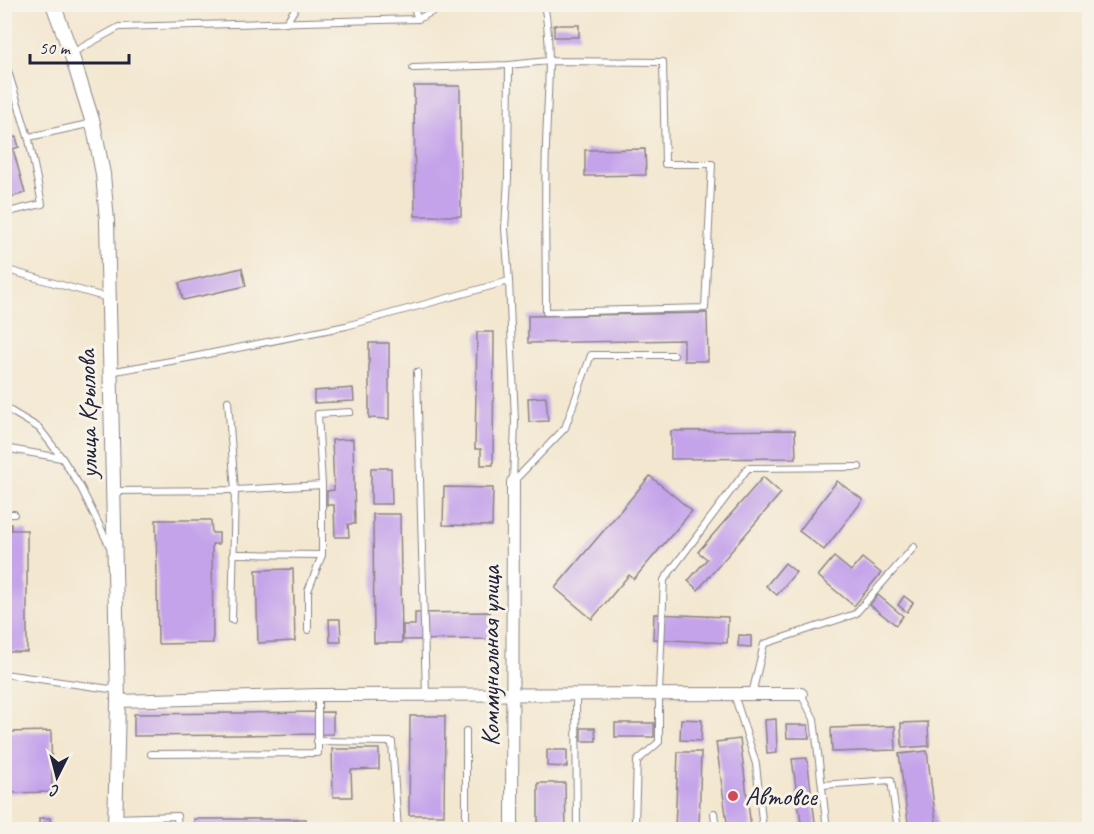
<svg xmlns="http://www.w3.org/2000/svg" width="1094" height="834" font-family="Caveat,sans-serif">
	<style>
		.building { fill: #c4a3ea }
		.lines { fill: none; stroke-linecap: round; stroke-linejoin: round }
		.service-casing { stroke: #8a8486; stroke-width: 8 }
		.minor-casing { stroke: #8a8486; stroke-width: 14 }
		.tertiary-casing { stroke: #8a8486; stroke-width: 16 }
		.service { stroke: #fff; stroke-width: 6 }
		.minor { stroke: #fff; stroke-width: 12 }
		.tertiary { stroke: #fff; stroke-width: 14 }
		.poi-dot { fill: #d1495b; stroke: #f7f3e8; stroke-width: 2 }
		.labels { text-anchor: middle; stroke-width: 6; stroke-linejoin: round; paint-order: stroke }
		.street-label { font-size: 26px; fill: #22223b; stroke: #f7f3e8 }
		.poi-label { font-size: 26px; fill: #22223b; stroke: #f7f3e8; text-anchor: start }
	</style>
	<rect width="100%" height="100%" fill="#f7f3e8"/>
	<filter id="ink" filterUnits="userSpaceOnUse"><feTurbulence type="fractalNoise" baseFrequency=".0167" numOctaves="2"/><feDisplacementMap in="SourceGraphic" scale="12" xChannelSelector="R" yChannelSelector="G"/><feConvolveMatrix kernelMatrix="1 2 1 2 8 2 1 2 1" color-interpolation-filters="sRGB"/></filter>
	<filter id="wash" filterUnits="userSpaceOnUse"><feTurbulence type="fractalNoise" baseFrequency=".008" numOctaves="4" result="noise"/><feDisplacementMap in="SourceGraphic" scale="24" xChannelSelector="R" yChannelSelector="G"/><feGaussianBlur stdDeviation="1.35" result="paint"/><feColorMatrix in="noise" values="0 0 0 0 0 0 0 0 0 0 0 0 0 0 0 0 0 1.4 0 .05"/><feComposite in="paint" operator="in"/></filter>
	<g filter="url(#wash)">
		<rect width="100%" height="100%" fill="#f3e7d0"/>
		<g id="blocks">
			<g class="building">
				<rect x="554" y="25" width="25" height="12"/>
				<polygon points="414,86 460,86 461,216 415,216"/>
				<polygon points="5,122 10,138 16,137 19,147 13,149 25,193 4,199"/>
				<polygon points="645,149 646,175 585,176 585,150"/>
				<polygon points="242,268 246,286 183,300 179,283"/>
				<polygon points="707,313 708,361 684,361 684,340 528,343 528,316"/>
				<polygon points="477,332 494,332 493,465 481,465 481,449 475,449"/>
				<polygon points="369,343 389,343 389,419 369,418"/>
				<polygon points="353,388 354,401 314,403 314,391"/>
				<polygon points="546,397 548,421 529,422 528,398"/>
				<polygon points="795,430 796,458 671,459 671,431"/>
				<polygon points="353,439 355,524 348,524 349,537 335,537 334,505 327,505 327,491 334,490 332,440"/>
				<polygon points="371,468 391,468 392,504 371,504"/>
				<polygon points="650,476 692,511 634,579 629,575 592,619 555,588"/>
				<polygon points="763,477 781,493 698,590 688,581 707,559 698,552"/>
				<polygon points="837,481 863,500 824,550 799,531"/>
				<polygon points="444,487 493,488 492,526 443,525"/>
				<polygon points="373,514 400,514 402,643 374,643"/>
				<polygon points="156,520 211,520 212,533 219,533 219,544 212,544 213,643 158,644"/>
				<polygon points="4,524 11,524 11,530 27,530 27,652 4,652"/>
				<polygon points="834,557 851,571 862,558 881,573 854,606 818,576"/>
				<polygon points="785,563 796,572 777,595 766,586"/>
				<polygon points="293,569 295,641 258,643 256,570"/>
				<polygon points="878,595 903,616 896,625 870,605"/>
				<polygon points="904,596 913,603 907,612 898,605"/>
				<polygon points="490,612 491,639 403,640 403,625 415,625 415,613"/>
				<polygon points="654,614 728,617 727,643 653,639"/>
				<polygon points="329,619 340,619 341,642 330,642"/>
				<polygon points="739,635 751,636 751,647 738,646"/>
				<polygon points="333,712 333,734 134,736 134,714"/>
				<polygon points="410,716 445,716 444,815 409,815"/>
				<polygon points="681,719 702,720 701,741 680,740"/>
				<polygon points="776,719 777,753 767,754 765,720"/>
				<polygon points="928,722 929,746 902,748 901,723"/>
				<rect x="615" y="723" width="39" height="14"/>
				<polygon points="786,725 808,725 809,738 787,738"/>
				<polygon points="895,726 896,750 832,752 831,728"/>
				<polygon points="581,728 595,728 596,741 581,741"/>
				<polygon points="51,731 52,792 8,793 7,732"/>
				<polygon points="740,739 751,827 728,830 716,742"/>
				<polygon points="332,749 379,749 379,769 351,770 352,797 333,797"/>
				<polygon points="547,750 567,750 567,767 547,766"/>
				<polygon points="927,751 937,830 909,830 899,754"/>
				<polygon points="678,752 701,752 699,830 675,830"/>
				<polygon points="807,758 816,830 802,830 792,759"/>
				<polygon points="538,783 565,783 566,830 538,830"/>
				<rect x="39" y="818" width="11" height="12"/>
				<rect x="194" y="819" width="112" height="11"/>
			</g>
		</g>
	</g>
	<g filter="url(#ink)">
		<use href="#blocks" fill-opacity="0" stroke="#8a8486" stroke-width="1.5"/>
		<g class="lines">
			<g class="service-casing">
				<g id="service">
					<polyline points="412,4 418,19"/>
					<polyline points="286,23 298,4"/>
					<polyline points="72,53 119,27 418,19 447,4"/>
					<polyline points="4,58 29,140 42,204 4,213"/>
					<polyline points="509,65 508,178 505,229 509,281 515,421 513,482"/>
					<path d="M 413,68 L 509,65 L 548,61 L 663,62 L 665,164 L 712,164 L 705,308 L 546,312 C 546,257 544,201 546,146 C 547,100 553,50 544,4"/>
					<polyline points="29,137 93,123"/>
					<polyline points="4,269 108,298"/>
					<polyline points="110,372 193,357 346,326 509,281"/>
					<polyline points="417,372 426,695"/>
					<polyline points="228,401 235,490 232,620"/>
					<polyline points="4,407 39,428 62,458 81,488 111,549"/>
					<polyline points="4,448 61,458"/>
					<polyline points="513,482 565,428 591,355 674,355"/>
					<polyline points="113,491 235,490 322,485"/>
					<polyline points="4,514 14,514"/>
					<polyline points="233,554 322,555"/>
					<polyline points="308,630 308,591 322,555 322,485 318,414 350,412"/>
					<polyline points="4,674 117,690"/>
					<polyline points="734,694 756,764 763,830"/>
					<polyline points="752,694 764,644 855,614 914,547"/>
					<polyline points="801,694 814,719 827,830"/>
					<polyline points="576,695 577,830"/>
					<polyline points="466,731 466,830"/>
					<polyline points="317,741 392,742 398,830"/>
					<polyline points="151,754 318,753 318,695"/>
					<polyline points="822,785 891,780 898,830"/>
					<polyline points="714,813 716,830"/>
					<polyline points="116,818 177,816 178,830"/>
					<polyline points="635,823 637,761 659,742 659,693 664,580 748,468 859,467"/>
					<polyline points="490,830 512,829"/>
				</g>
			</g>
			<g class="minor-casing">
				<g id="minor">
					<polyline points="118,701 318,695 801,694"/>
					<polyline points="512,830 513,482"/>
				</g>
			</g>
			<g class="tertiary-casing">
				<polyline id="tertiary" points="53,4 71,53 93,123 103,174 107,221 118,701 115,830"/>
			</g>
			<use href="#service" class="service"/>
			<use href="#minor" class="minor"/>
			<use href="#tertiary" class="tertiary"/>
		</g>
	</g>
	<circle class="poi-dot" cx="733" cy="796" r="6"/>
	<g class="labels">
		<g class="street-label">
			<text transform="translate(87 414) rotate(-91)" y="9">улица Крылова</text>
			<text transform="translate(490 656) rotate(-90)" y="9">Коммунальная улица</text>
		</g>
		<g class="poi-label">
			<text x="745" y="805">Автовсе</text>
		</g>
	</g>
	<rect width="1094" height="834" fill="none" stroke="#f7f3e8" stroke-width="24"/>
	<g transform="translate(57 777) rotate(186)" stroke="#f7f3e8" stroke-width="4.5" paint-order="stroke">
	<path d="M0-4.5L10 22L0 15L-10 22Z" fill="#22223b"/>
	<text y="-9" font-size="16" font-weight="bold" text-anchor="middle" fill="#22223b">С</text>
	</g>
	<path d="M30 54v9h99v-9" fill="none" stroke="#22223b" stroke-width="3"/>
	<text x="39" y="54" font-size="18" fill="#22223b" stroke="#f7f3e8" stroke-width="4.5" paint-order="stroke">50 m</text>
</svg>
